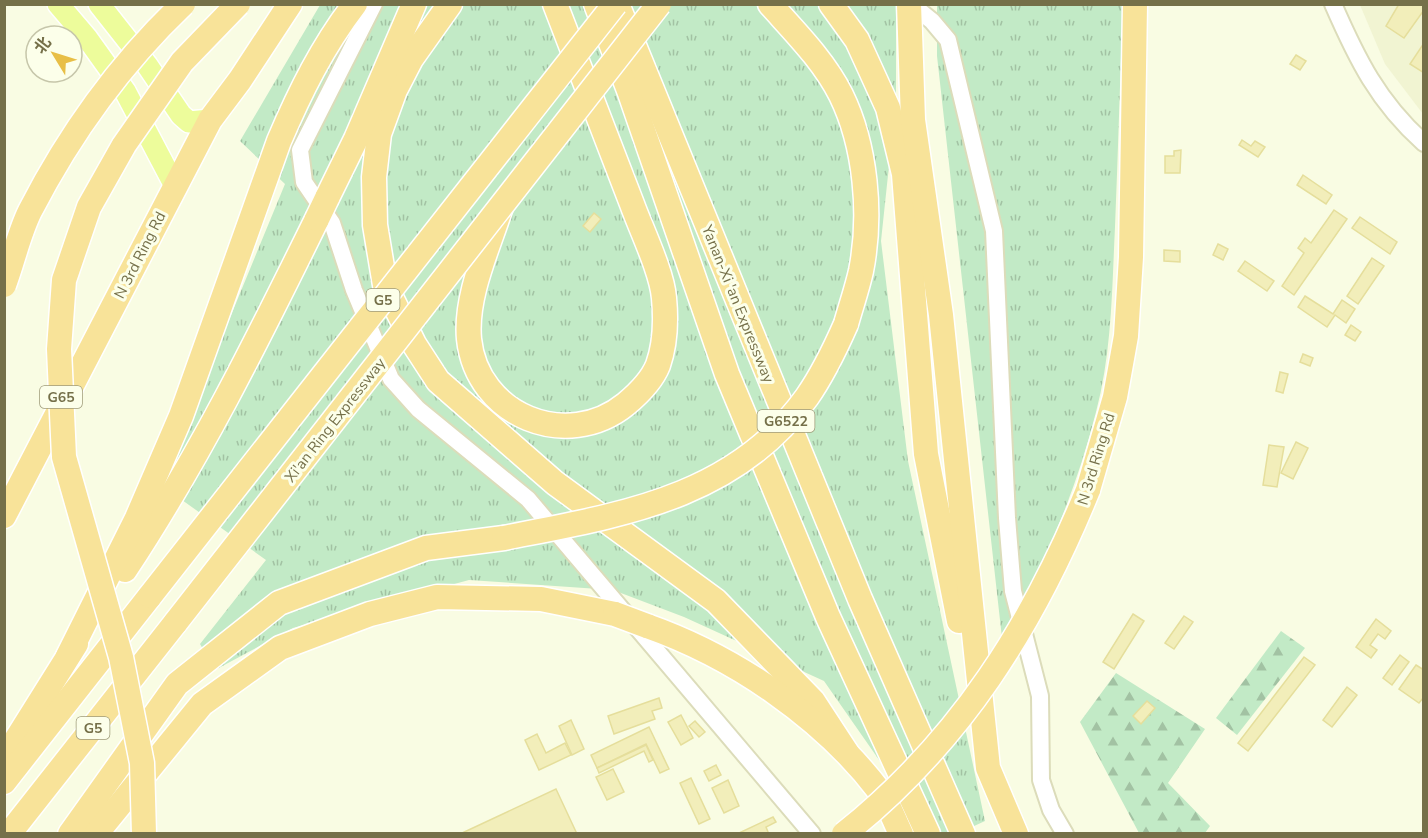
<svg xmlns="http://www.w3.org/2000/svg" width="1428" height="838" font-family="'Nunito Sans','Noto Sans SC',sans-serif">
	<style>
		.residential { fill: #f1f4d2 }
		.grass { fill: url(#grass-tufts) }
		.forest { fill: url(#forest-firs) }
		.building { fill: #f2eeba; stroke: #e5de9b; stroke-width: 1.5 }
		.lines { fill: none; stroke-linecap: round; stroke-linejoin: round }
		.minor-casing { stroke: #dcdcba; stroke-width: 20 }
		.major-casing { stroke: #fff; stroke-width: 24 }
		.highway-casing { stroke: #fff; stroke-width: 27 }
		.minor { stroke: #fff; stroke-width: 16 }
		.major { stroke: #edfc9b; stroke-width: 21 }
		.highway { stroke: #f8e399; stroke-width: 24 }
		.highway-bridge-casing { stroke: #fff; stroke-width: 27; stroke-linecap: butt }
		.highway-bridge { stroke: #f8e399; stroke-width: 24 }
		.labels { text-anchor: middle; stroke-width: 6; stroke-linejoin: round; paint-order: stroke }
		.shield { fill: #fcffea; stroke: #9e9b79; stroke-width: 1.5 }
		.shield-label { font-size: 14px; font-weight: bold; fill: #757049 }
		.street-label { font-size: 15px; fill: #757049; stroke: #fcffea }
	</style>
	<defs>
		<pattern id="grass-tufts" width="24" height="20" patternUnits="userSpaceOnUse" patternTransform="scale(1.5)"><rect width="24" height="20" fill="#c2eac6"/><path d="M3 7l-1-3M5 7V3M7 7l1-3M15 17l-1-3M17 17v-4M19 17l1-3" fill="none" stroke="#a2c2a3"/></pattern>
		<pattern id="forest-firs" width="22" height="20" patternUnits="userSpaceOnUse" patternTransform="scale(1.5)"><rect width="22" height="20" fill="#c2eac6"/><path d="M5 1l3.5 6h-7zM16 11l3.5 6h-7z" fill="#a2c2a3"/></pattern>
	</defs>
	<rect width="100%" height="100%" fill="#f9fce3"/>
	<polygon class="residential" points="1360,5 1423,5 1423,114 1385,64"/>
	<g class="grass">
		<polygon points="320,5 896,5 896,100 881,241 908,461 985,821 959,833 930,833 824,681 684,617 613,590 469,580 293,628 215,670 200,644 266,560 161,485 285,184 240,141"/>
		<path d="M 937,5 L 1123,5 C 1120,79 1118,153 1115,227 C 1112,288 1112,352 1096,412 C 1076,491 1044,568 1002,638 L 937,56 Z"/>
	</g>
	<g class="forest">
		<polygon points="1281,631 1305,648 1237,735 1216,718"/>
		<polygon points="1116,673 1205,729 1168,783 1210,826 1205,833 1139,833 1080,722"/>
	</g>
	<g class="building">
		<polygon points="1399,4 1424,4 1424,10 1404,38 1386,26"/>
		<polygon points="1424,43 1424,73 1410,64"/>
		<polygon points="1296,55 1306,61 1300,70 1290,64"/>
		<polygon points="1242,140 1251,146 1255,141 1265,147 1258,157 1239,145"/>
		<polygon points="1181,150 1180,173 1165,173 1165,156 1174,156 1174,151"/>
		<polygon points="1303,175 1332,195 1326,204 1297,185"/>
		<polygon points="1334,210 1347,219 1294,295 1282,286 1304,253 1298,248 1305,238 1311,243"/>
		<polygon points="594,213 601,219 590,232 583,226"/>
		<polygon points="1360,217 1397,242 1390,254 1352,228"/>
		<polygon points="1218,244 1228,249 1223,260 1213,255"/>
		<polygon points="1164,250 1180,251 1180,262 1164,261"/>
		<polygon points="1372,258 1384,266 1358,304 1347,296"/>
		<polygon points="1245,261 1274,281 1267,291 1238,271"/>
		<polygon points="1305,296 1333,314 1342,300 1355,309 1346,323 1335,315 1327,327 1298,307"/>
		<polygon points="1351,325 1361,332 1355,341 1345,335"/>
		<polygon points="1303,354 1313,358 1310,366 1300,362"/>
		<polygon points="1280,372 1288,374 1283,393 1276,391"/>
		<polygon points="1296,442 1308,448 1293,479 1281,473"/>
		<polygon points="1269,445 1284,447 1277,487 1263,485"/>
		<polygon points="1133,614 1144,621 1114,669 1103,662"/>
		<polygon points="1184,616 1193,622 1174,649 1165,643"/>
		<polygon points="1376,619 1391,631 1385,639 1378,634 1370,645 1377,650 1371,658 1356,647"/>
		<polygon points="1400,655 1409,662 1392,685 1383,678"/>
		<polygon points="1304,657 1315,665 1248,751 1238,743"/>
		<polygon points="1416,665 1424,670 1424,697 1419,703 1399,689"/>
		<polygon points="1347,687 1357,695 1332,727 1323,720"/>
		<polygon points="659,698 662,708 652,711 655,719 614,734 608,716"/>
		<polygon points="1147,701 1155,708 1141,724 1133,716"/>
		<polygon points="681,715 693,738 681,745 668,722"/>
		<polygon points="571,720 584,749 572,755 559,726"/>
		<polygon points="695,721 705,732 699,737 689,726"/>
		<polygon points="649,727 669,769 660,773 646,744 597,768 591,755"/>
		<polygon points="537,734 546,753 565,743 571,755 539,770 525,740"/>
		<polygon points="646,745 653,760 649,762 644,751 599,773 597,768"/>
		<polygon points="716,765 721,775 709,781 704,771"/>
		<polygon points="613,769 624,792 607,800 596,777"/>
		<polygon points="691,778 710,819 699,824 680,783"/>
		<polygon points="728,780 739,806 724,813 712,788"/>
		<polygon points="556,789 577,834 460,834"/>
		<polygon points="773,817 776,822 766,827 768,832 765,834 737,834"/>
	</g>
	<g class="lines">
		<g class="minor-casing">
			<g id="minor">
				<polyline points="374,4 300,150 304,182 332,223 354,290 391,379 418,409 528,499 812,834"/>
				<polyline points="911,4 932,21 948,40 994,231 1007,518 1013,591 1040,696 1041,780 1051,810 1065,834"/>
				<path d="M 1333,4 C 1357,59 1378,102 1424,143"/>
			</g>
		</g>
		<g class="major-casing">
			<g id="major">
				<polyline points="58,4 87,38 125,91 175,186"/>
				<polyline points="99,4 147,65 181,115 189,122 210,120"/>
			</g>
		</g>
		<g class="highway-casing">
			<g id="highway">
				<polyline points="450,4 411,59 395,90 379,134 374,177 375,225 385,285 414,344 438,381 555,483 716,601 813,701 847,753"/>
				<polyline points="596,4 630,93 727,374 828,617 928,834"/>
				<polyline points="617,4 860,599 963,834"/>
				<path d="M 770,4 C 795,32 824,61 841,95 C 866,146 872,215 861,271 C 857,289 851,306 846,324"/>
				<polyline points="831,4 857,40 888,108 904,174 926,454 959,621"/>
				<polyline points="909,4 913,120 941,315 988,768 1016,834"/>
				<polyline points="327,198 356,139 414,4"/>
				<path d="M 501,207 C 488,248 465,296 469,339 C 477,416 567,452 626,404 C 638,394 652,380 658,365 C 665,345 666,319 664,298 C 662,272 641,229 632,204 C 606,137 581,71 555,4"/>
				<polyline points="1088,490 1115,397 1126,336 1131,257 1135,4"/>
				<polyline points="4,516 210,120 240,80 290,4"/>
				<path d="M 125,570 C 199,458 258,339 317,219"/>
				<path d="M 647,626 C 735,657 824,718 880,792 C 889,804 894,820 901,834"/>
				<path d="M 68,656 L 137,518 L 181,416 L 279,141 C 300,92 322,47 355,4"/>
				<polyline points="4,759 76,644"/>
				<polyline points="4,782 150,596"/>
				<polyline points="9,834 176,622"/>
				<polyline points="70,834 177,684 279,603 426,548 504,538"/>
				<polyline points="96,834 202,704 280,648 370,614 437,597 541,599 615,614"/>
			</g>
		</g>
		<use href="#minor" class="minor"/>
		<use href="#major" class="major"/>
		<use href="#highway" class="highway"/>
		<g class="highway-bridge-casing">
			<g id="highway-bridge">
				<polyline points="317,219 327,198"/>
				<path d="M 4,285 C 13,261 19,233 30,211 C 69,135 121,63 183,4"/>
				<path d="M 504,538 C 619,515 734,499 807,397 C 823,374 835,349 846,324"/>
				<polyline points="150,596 615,4"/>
				<polyline points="615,614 647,626"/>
				<polyline points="176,622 659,4"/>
				<polyline points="144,834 142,763 121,657 64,457 59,349 64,280 89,207 124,145 182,62 238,4"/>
				<path d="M 844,834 C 960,742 1033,625 1088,490"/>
			</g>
		</g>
		<use href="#highway-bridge" class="highway-bridge"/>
	</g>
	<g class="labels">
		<g class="shield">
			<rect x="366.5" y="289" width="33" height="22" rx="4.5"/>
			<rect x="40" y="386" width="42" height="22" rx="4.5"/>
			<rect x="757.5" y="410" width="57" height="22" rx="4.5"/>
			<rect x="76.5" y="717" width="33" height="22" rx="4.5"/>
		</g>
		<g class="shield-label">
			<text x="383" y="305">G5</text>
			<text x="61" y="402">G65</text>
			<text x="786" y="426">G6522</text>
			<text x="93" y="733">G5</text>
		</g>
		<g class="street-label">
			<text transform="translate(140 255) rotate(-63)" y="5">N 3rd Ring Rd</text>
			<text transform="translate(738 304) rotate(68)" y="5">Yanan-Xi 'an Expressway</text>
			<text transform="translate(335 420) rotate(-52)" y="5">Xi'an Ring Expressway</text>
			<text transform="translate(1096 459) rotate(-73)" y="5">N 3rd Ring Rd</text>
		</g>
	</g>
	<rect width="1428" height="838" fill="none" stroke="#757049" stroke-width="12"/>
	<g transform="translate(54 54) rotate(308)"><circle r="28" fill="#fcffea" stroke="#c6c6aa" stroke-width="1.5"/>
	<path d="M0-4.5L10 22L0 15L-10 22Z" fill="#e8bf46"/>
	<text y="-9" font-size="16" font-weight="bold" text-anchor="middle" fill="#757049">北</text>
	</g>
</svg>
